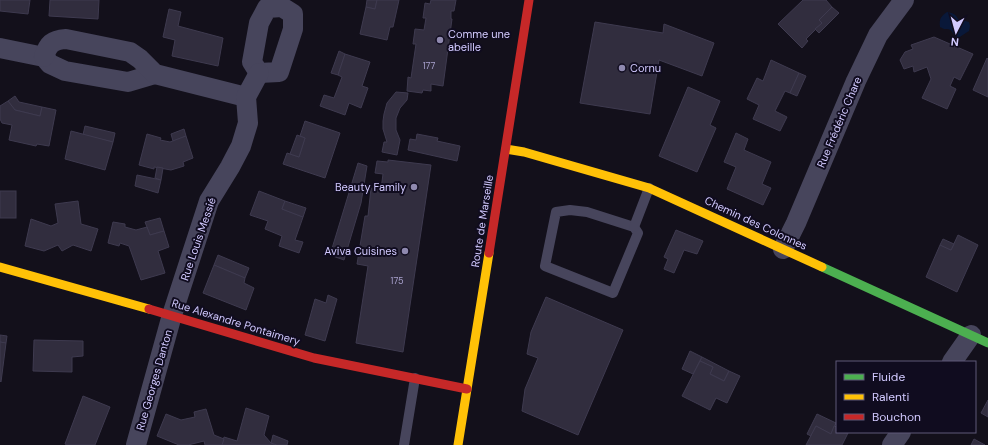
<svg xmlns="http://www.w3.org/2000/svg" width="988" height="445" font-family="'DM Sans',sans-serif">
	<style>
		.water { fill: #091839 }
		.building { fill: #312d3e; stroke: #3e3a4f }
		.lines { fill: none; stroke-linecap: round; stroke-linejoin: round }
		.lane { stroke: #47455c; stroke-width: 10 }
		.street { stroke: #47455c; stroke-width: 20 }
		.fast { stroke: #4caf50; stroke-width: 9 }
		.slow { stroke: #ffc107; stroke-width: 9 }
		.jam { stroke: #c62828; stroke-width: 9 }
		.poi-dot { fill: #8f89af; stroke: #100c1f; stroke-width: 1.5 }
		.labels { text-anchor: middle; stroke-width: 4; stroke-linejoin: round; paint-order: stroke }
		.number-label { font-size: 9px; fill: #aaa3cf }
		.poi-label { font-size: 11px; fill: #d2caff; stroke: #100c1f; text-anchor: start }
		.street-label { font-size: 11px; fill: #d2caff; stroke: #100c1f }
	</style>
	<rect width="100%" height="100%" fill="#13101b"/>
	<path class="water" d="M 947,12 C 952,13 956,14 958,19 L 969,22 L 970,26 L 969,31 C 965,33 962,36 958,38 C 950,34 955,28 944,29 L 940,27 C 939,19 941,16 947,12 Z"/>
	<g class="building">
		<polygon points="0,0 30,0 28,14 0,11"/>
		<polygon points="50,0 99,0 98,19 49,16"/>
		<polygon points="367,0 377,0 375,9 366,7"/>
		<polygon points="377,0 399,0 393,27 390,27 387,40 360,34 366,7 375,9"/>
		<polygon points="431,0 456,0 454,11 451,11 451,19 452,19 443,86 431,84 431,91 423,90 422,93 407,91 408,77 411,78 416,44 413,44 415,29 424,30 426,18 423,18 425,3 430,4"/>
		<polygon points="803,0 826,0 832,7 819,20 822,23 806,39 808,41 802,48 778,24"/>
		<polygon points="832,7 839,13 819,33 815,29 822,23 819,20"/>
		<polygon points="169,9 181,12 178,26 223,38 218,66 172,56 175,40 163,37"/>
		<polygon points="595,22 663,33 664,24 714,43 702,76 659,60 650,114 580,103"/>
		<polygon points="934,37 973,54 960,80 954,77 950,86 956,89 947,109 922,98 931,79 927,67 914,72 913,66 904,69 900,60 905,52 913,49 911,45"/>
		<polygon points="339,51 345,54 338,75 331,73"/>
		<polygon points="345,54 370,62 362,86 368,88 361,108 349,103 345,115 320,106 324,95 334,98 342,77 338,75"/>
		<polygon points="987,58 988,59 988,97 973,90"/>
		<polygon points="771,60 799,73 790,93 785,91 775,111 787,117 780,131 753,119 759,105 747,99 757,78 763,81"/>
		<polygon points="799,73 806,76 797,96 790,93"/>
		<polygon points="688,87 720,101 710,125 716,128 697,172 659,156"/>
		<polygon points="396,92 408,93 407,100 400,108 396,118 396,130 400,140 397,155 382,152 384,142 387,142 383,129 383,121 384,114 387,103"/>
		<polygon points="15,96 19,102 42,107 40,116 15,110 8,101"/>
		<polygon points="8,101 15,110 40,116 42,107 56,110 49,146 37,144 36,146 9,140 12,125 2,123 0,119 0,106"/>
		<polygon points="305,121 340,133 325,178 283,164 287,153 299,157 305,138 300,136"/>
		<polygon points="85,126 115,133 113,142 83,135"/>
		<polygon points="184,129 186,136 173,141 171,134"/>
		<polygon points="71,131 113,142 105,170 65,159"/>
		<polygon points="736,133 748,139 744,150 771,162 762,184 771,188 763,205 727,189 736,167 724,162"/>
		<polygon points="147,134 161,138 160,140 170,142 186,136 193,158 183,162 184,166 171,170 154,167 154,169 139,165"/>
		<polygon points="417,134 438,138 437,141 460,146 457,161 408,150 410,139 416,140"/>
		<polygon points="297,135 305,138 299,157 290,154"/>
		<polygon points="388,160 431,165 403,352 356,343 368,266 357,264 365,216 368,216 371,188 381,189 383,174 375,173 377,161 388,162"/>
		<polygon points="358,163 367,166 361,203 344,260 330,255"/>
		<polygon points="157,167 163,168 161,180 155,178"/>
		<polygon points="137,175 161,180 158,193 135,186"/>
		<rect x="0" y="191" width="16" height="27"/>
		<polygon points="259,191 285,201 282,209 303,217 295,240 303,242 299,253 279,246 282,236 265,229 268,221 250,215"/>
		<polygon points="78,201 81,224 98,229 91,251 73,245 62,251 58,245 44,251 25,246 31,219 51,226 58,223 55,204"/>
		<polygon points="285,201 306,208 303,217 282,209"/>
		<polygon points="160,218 164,231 150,235 145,222"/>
		<polygon points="113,222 125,224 125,227 136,230 147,227 150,235 164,231 169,247 158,251 165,273 141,280 129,246 120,243 119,246 108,243"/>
		<polygon points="676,230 703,241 697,254 684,250 674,273 664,269 668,259 664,257"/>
		<polygon points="958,235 978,245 957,292 926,277 940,245 951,250"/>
		<polygon points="943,239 954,244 951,250 940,245"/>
		<polygon points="218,255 249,268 245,278 214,265"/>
		<polygon points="214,265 245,278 244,283 254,288 246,310 203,293"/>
		<polygon points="328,295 337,299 325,341 305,335 315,299 326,303"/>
		<polygon points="546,297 623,330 578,435 522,411 525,389 538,358 527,354 531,332"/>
		<polygon points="0,335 7,336 6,343 0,342"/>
		<polygon points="34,340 83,341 83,356 72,357 72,372 33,371"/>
		<polygon points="0,342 6,343 1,382 0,381"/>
		<polygon points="690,351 702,357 693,374 682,369"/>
		<polygon points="702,357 729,371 724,381 710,374 713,367 700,361"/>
		<polygon points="700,361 713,367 710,374 724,381 729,371 740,376 727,403 716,398 710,410 682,396"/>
		<polygon points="83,396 110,407 95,445 67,445 65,444"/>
		<polygon points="988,400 988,417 981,413"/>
		<polygon points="246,408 269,416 264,435 271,443 277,445 222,445 224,437 237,441"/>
		<polygon points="206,409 214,435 224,439 222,445 205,445 204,441 188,445 179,445 157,436 166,414 181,420 195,417 194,412"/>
		<polygon points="817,414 836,423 831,434 816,426 811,436 807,434"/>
		<polygon points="816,426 831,434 834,426 837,427 837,432 848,433 842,445 806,445"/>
		<polygon points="273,435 288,441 287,445 277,445 271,443"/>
		<polygon points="974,439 985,445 971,445"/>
	</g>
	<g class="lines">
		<g class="lane">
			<polygon points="570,210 587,212 634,227 638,233 613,293 545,266 556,212"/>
			<polyline points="634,227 649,188"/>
			<polyline points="404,445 415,378"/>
		</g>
		<g class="street">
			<polygon points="282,7 293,14 293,29 279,72 259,73 252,62 259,23 267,8"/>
			<polyline points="0,48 44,57 50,64 65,71 128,82 155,74"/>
			<path d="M 44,57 C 48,44 52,40 66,39 L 130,52 L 140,59 L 155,74 L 246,97"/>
			<polyline points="783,249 796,223 856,81 878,35 904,0"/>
			<polyline points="952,362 971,335"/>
			<polyline points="136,445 172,315 209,201 230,167 241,146 248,123 246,97 259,73"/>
			<polyline points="892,445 901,432"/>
		</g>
		<polyline class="fast" points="822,267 988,343"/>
		<g class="slow">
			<polyline points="506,149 524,152 649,188 822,267"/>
			<polyline points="0,267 149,309"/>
			<polyline points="458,445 489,253"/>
		</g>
		<g class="jam">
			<polyline points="489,253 529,0"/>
			<polyline points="149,309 314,358 467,389"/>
		</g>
	</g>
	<g class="poi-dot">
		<circle cx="440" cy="40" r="4"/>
		<circle cx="622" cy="68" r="4"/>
		<circle cx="414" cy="187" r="4"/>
		<circle cx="405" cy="251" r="4"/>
	</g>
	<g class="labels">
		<g class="number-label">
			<text x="429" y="69">177</text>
			<text x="397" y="284">175</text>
		</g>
		<g class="poi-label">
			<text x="448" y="38">Comme une<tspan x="448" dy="13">abeille</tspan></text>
			<text x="630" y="72">Cornu</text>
			<text x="406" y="191" text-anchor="end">Beauty Family</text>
			<text x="397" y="255" text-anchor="end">Aviva Cuisines</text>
		</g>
		<g class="street-label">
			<text transform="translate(839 122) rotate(-67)" y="4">Rue Frédéric Chare</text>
			<text transform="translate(482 221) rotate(-81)" y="4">Route de Marseille</text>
			<text transform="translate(756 223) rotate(25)" y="4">Chemin des Colonnes</text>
			<text transform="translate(198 239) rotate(-71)" y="4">Rue Louis Messié</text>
			<text transform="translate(236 322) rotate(17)" y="4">Rue Alexandre Pontaimery</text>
			<text transform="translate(154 380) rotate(-74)" y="4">Rue Georges Danton</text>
		</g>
	</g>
	<rect x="836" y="361" width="140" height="72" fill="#100c1f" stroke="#5e5879"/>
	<rect x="844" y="374" width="20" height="6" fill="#4caf50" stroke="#5e5879"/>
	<text x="872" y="381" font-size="12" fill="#d2caff">Fluide</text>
	<rect x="844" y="394" width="20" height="6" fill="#ffc107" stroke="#5e5879"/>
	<text x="872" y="401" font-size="12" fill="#d2caff">Ralenti</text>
	<rect x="844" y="414" width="20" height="6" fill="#c62828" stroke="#5e5879"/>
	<text x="872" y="421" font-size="12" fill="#d2caff">Bouchon</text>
	<g transform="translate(956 32) rotate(186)" stroke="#100c1f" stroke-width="3" paint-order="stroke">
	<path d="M0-3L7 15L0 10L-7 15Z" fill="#d2caff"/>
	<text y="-6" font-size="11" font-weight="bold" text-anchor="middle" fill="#d2caff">N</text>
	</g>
</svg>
